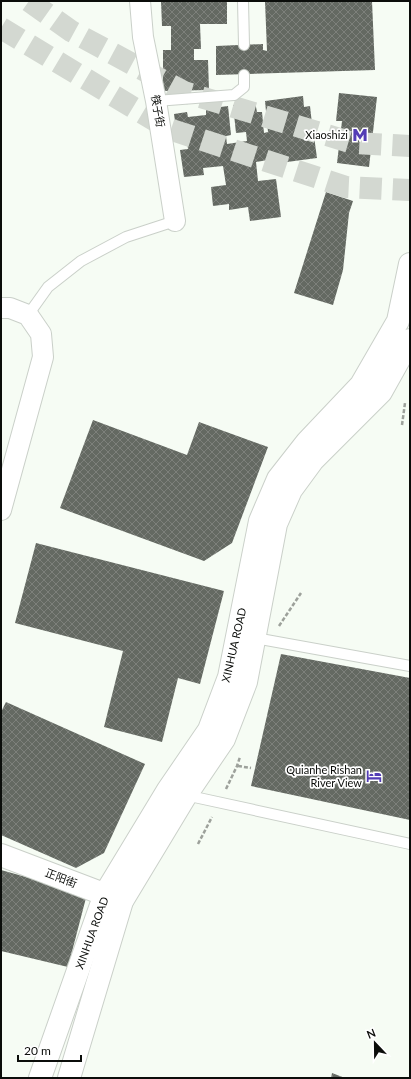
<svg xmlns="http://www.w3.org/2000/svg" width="411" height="1079" font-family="Lato,'Noto Sans SC',sans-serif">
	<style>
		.building { fill: url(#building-cross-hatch) }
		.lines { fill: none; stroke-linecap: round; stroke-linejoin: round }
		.primary-tunnel { stroke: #d3d8d1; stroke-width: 22; stroke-dasharray: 22 11; stroke-linecap: butt }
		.service-casing { stroke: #cad0c9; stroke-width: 12 }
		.minor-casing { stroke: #cad0c9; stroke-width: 22 }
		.tertiary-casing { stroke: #cad0c9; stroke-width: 24 }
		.secondary-casing { stroke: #cad0c9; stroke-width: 24 }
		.path { stroke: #9da19b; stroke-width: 2.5; stroke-dasharray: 4 2; stroke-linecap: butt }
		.service { stroke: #fff; stroke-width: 10 }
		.minor { stroke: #fff; stroke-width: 20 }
		.tertiary { stroke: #fff; stroke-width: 22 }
		.secondary { stroke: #fff; stroke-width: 22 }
		.labels { text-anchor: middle; stroke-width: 3.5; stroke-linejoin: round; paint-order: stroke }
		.street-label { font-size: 11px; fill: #0b0d0a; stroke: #fff }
		.poi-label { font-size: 11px; fill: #0b0d0a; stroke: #fff; text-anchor: end }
	</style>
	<defs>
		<pattern id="building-cross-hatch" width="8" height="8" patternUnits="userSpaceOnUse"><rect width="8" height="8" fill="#646962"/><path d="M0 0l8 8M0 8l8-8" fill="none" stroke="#7d807b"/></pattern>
	</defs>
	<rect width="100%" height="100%" fill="#f6fcf4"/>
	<g class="building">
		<polygon points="161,1 227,1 227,24 200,24 201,49 194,49 194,60 208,60 209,90 163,91 163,50 171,50 171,26 162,26"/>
		<polygon points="265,1 372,1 375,70 216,75 216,46 263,44 263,50 267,51"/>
		<polygon points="339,93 377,97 369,167 337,163 342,121 336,121"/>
		<polygon points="303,96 304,107 310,106 312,124 307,125 307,130 313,129 317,158 272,164 271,159 268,159 268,160 256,162 258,181 276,179 281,217 250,221 248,207 229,210 229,204 213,206 211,187 226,185 223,166 203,168 204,175 184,177 180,150 188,149 187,142 178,143 174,114 187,112 188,117 206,115 206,109 228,106 231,135 226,136 227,144 247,141 246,132 236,133 233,105 255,102 257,112 262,112 264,133 268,132 265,101"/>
		<polygon points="326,192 353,201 349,213 343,270 333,305 294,293"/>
		<polygon points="93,420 187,455 199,422 268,447 232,543 204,561 60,508"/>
		<polygon points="36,543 224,591 200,684 178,678 162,742 104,727 123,651 15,623"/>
		<polygon points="281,654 410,678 410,820 251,786"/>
		<polygon points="6,702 145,764 104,853 76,868 1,835 1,712"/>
		<polygon points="1,870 87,894 68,967 1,951"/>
		<polygon points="332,1073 345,1078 331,1078"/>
	</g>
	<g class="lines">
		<g class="primary-tunnel">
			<polyline points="29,1 71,31 184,92 353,143 410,146"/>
			<polyline points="1,28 169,129 346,187 410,190"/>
		</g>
		<g class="service-casing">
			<g id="service">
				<polyline points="243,1 244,45"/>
				<polyline points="156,101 234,95 244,87 244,75"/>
				<polyline points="28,315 48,287 81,261 126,237 175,221"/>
				<polyline points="255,638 410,666"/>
				<polyline points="185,795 410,844"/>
			</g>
		</g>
		<g class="minor-casing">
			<g id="minor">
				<polyline points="140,1 143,37 156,101 175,221"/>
				<polyline points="1,308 10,308 28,315 41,334 43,357 1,510"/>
			</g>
		</g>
		<g class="tertiary-casing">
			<polyline id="tertiary" points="1,855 122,901"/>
		</g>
		<g class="secondary-casing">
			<g id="secondary">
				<polyline points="40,1078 105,894 168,790 209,730 229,677 260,521 278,479 307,442 361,385 398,321 410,264"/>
				<polyline points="69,1078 122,901 186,795 224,739 246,682 276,524 291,490 313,460 381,392 410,340"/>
			</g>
		</g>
		<g class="path">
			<polyline points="402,425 405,403"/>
			<polyline points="279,626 301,593"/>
			<polyline points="238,766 251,768"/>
			<polyline points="226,789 237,766 240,757"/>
			<polyline points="198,844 212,817"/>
		</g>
		<use href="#service" class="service"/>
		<use href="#minor" class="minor"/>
		<use href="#tertiary" class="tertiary"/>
		<use href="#secondary" class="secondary"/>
	</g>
	<defs>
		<g id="metro-bare" transform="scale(1.2)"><path d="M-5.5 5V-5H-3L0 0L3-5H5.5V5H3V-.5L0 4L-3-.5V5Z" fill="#533db5" stroke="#fff" stroke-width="2.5" paint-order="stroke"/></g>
		<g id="hotel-bare" transform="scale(1.2)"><path d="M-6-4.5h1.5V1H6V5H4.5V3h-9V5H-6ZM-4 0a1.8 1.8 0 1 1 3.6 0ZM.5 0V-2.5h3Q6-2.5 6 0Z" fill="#533db5" stroke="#fff" stroke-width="2.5" paint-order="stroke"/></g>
	</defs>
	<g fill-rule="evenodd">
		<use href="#metro-bare" x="360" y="135"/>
		<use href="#hotel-bare" x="374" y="776"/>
	</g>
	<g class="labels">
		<g class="street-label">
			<text transform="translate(158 111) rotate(80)" y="4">筷子街</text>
			<text transform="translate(234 645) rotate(-77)" y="4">XINHUA ROAD</text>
			<text transform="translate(61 878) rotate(21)" y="4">正阳街</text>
			<text transform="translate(92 933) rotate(-70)" y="4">XINHUA ROAD</text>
		</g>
		<g class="poi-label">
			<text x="348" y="139">Xiaoshizi</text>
			<text x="362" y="774">Quianhe Rishan<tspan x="362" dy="13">River View</tspan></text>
		</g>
	</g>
	<rect width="411" height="1079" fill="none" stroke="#0b0d0a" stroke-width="4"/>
	<g transform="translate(375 1043) rotate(338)" stroke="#ffffff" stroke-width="3" paint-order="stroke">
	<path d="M0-3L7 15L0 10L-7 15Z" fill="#0b0d0a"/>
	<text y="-6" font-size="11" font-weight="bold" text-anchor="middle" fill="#0b0d0a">N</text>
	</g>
	<path d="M18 1055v6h63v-6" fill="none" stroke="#0b0d0a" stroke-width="2"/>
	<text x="24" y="1055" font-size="12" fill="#0b0d0a" stroke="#ffffff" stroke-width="3" paint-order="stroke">20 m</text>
</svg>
